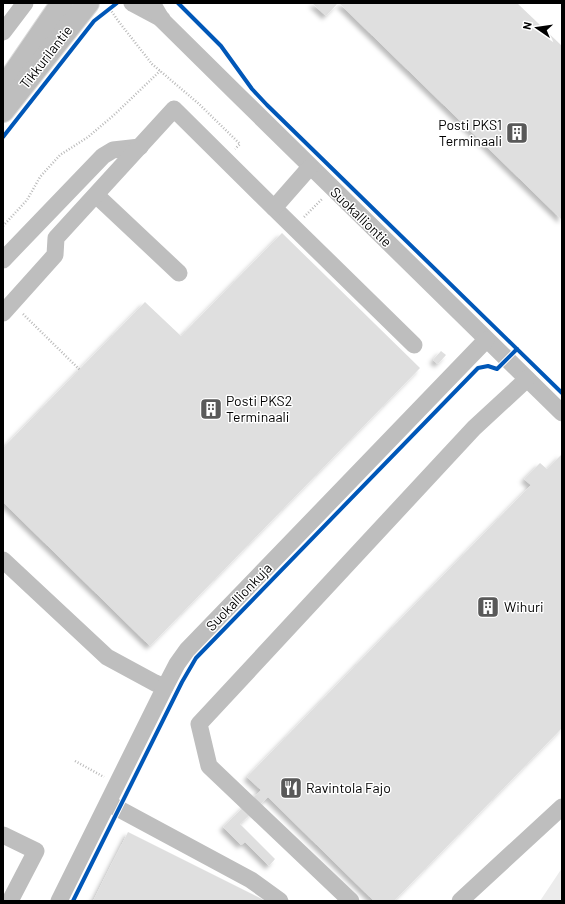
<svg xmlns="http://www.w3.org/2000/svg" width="565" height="904" font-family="Barlow,sans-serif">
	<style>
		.green { fill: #ececec }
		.building { fill: #dfdfdf; filter: url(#shadow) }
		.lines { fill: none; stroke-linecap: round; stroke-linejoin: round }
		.major-casing { stroke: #dbdbdb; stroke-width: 24 }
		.path { stroke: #b9b9b9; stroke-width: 2.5; stroke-dasharray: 1 2; stroke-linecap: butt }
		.minor { stroke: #bebebe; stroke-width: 17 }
		.major { stroke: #bebebe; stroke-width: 22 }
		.cycleway-casing { stroke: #fff; stroke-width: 6 }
		.cycleway { stroke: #0057b8; stroke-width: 4 }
		.labels { text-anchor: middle; stroke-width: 3; stroke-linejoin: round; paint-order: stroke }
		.street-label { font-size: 14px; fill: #000; stroke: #fff }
		.poi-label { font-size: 14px; fill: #000; stroke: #fff; text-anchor: start }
	</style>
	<defs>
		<filter id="shadow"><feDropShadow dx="-3.5" dy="3.5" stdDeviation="2" flood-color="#0004"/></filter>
	</defs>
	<rect width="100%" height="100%" fill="#fff"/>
	<polygon class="green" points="562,868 562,901 540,901"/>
	<g class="building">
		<polygon points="312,3 338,3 326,16"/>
		<polygon points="339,3 517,3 562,46 562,220"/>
		<polygon points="282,233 420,368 150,646 3,502 3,448 145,302 181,336"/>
		<polygon points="441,351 446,355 438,364 433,360"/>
		<polygon points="562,454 562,728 394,901 374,901 268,797 240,824 275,859 269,866 245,842 241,845 223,827 261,790 247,777 531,485 524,479 540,463 547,469"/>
		<polygon points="128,832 266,901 93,901"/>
	</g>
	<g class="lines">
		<g class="major-casing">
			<g id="major">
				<polyline points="3,89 62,3"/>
				<polyline points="3,111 88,3"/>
			</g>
		</g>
		<g class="path">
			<polyline points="110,9 119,22 152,64 199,104 240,144 235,149"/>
			<polyline points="304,217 322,199"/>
			<polyline points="3,226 27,200 40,177 60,155 88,137 114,115 160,71"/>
			<polyline points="23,314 80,370"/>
			<polyline points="75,761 104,777"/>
		</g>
		<g class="minor">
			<polyline points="132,3 162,19"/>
			<polyline points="152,3 162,20 239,96 562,413"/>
			<polyline points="3,32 25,3"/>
			<polyline points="96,195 179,273"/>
			<polyline points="274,208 414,345"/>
			<polyline points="3,260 103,156 113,150 140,147"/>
			<polyline points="3,313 55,255 56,238 174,109 274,208 310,167"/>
			<polyline points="3,560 107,657 155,683 165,687"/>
			<polyline points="108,803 251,880 280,901"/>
			<polyline points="3,835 36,851 10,901"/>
			<polyline points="59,901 165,687 177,664 187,650 486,340"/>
			<polyline points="351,901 209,766 199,724 474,428 527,379"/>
			<polyline points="460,901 562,807"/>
		</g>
		<use href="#major" class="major"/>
		<g class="cycleway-casing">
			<g id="cycleway">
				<polyline points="178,3 221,46 252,89 267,105 562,393"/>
				<polyline points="3,137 94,21 117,3"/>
				<polyline points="73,901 182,682 196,658 478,368 488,366 497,369 517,349"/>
			</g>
		</g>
		<use href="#cycleway" class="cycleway"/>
	</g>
	<defs>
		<g id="building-square" transform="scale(1.15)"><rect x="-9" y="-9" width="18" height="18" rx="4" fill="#595959" stroke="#fff"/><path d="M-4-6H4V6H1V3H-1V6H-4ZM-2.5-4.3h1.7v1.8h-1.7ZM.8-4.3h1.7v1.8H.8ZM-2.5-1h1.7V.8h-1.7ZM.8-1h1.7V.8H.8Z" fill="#fff"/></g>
		<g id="restaurant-square" transform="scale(1.15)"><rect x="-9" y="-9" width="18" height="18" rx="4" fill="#595959" stroke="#fff"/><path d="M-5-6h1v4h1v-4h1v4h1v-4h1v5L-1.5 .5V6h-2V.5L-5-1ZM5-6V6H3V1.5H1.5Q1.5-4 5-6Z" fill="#fff"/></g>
	</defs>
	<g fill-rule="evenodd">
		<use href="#building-square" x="517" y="133"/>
		<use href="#building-square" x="211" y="409"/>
		<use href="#building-square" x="488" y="607"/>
		<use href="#restaurant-square" x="291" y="788"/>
	</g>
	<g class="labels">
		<g class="street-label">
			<text transform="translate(46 57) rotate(-52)" y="5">Tikkurilantie</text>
			<text transform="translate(361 217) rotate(44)" y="5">Suokalliontie</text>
			<text transform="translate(239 597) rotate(-46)" y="5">Suokallionkuja</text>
		</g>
		<g class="poi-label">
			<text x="502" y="130" text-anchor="end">Posti PKS1<tspan x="502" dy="16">Terminaali</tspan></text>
			<text x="226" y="406">Posti PKS2<tspan x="226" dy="16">Terminaali</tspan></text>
			<text x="504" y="612">Wihuri</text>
			<text x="306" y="793">Ravintola Fajo</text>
		</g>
	</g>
	<rect width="565" height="904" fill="none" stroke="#000000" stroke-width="8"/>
	<g transform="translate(537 28) rotate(283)" stroke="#ffffff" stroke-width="3" paint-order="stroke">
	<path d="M0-3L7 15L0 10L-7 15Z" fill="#000000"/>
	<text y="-6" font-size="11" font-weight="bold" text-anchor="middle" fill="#000000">N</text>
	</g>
</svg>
